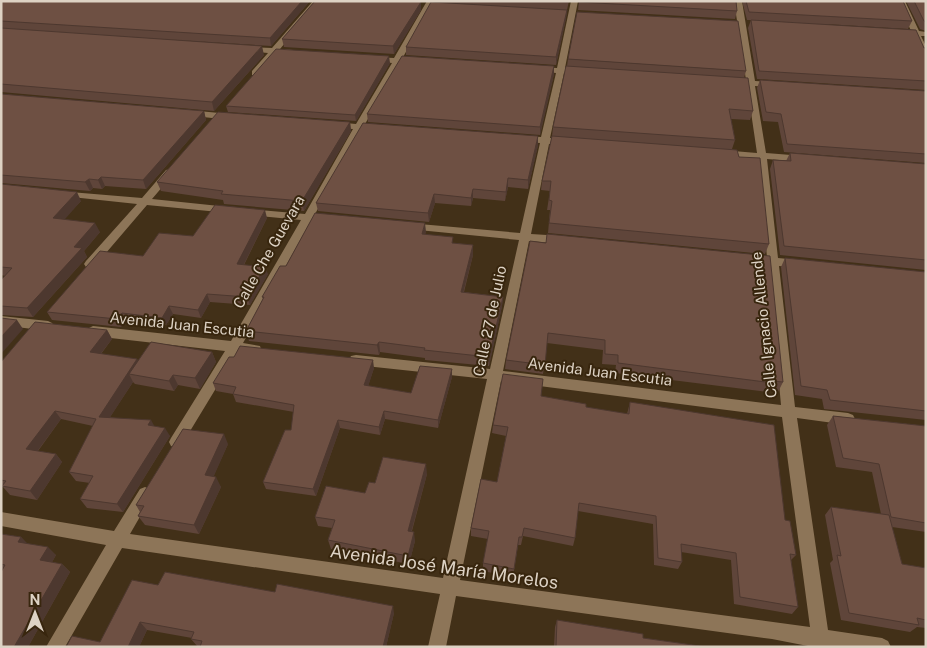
<svg xmlns="http://www.w3.org/2000/svg" width="927" height="648" font-family="'Public Sans',sans-serif">
	<style>
		.lines { fill: none; stroke-linecap: round; stroke-linejoin: round }
		.minor { fill: #8d7558; fill-rule: evenodd }
		.wall { fill: #5f453a }
		.shaded-wall { fill: #4d382f }
		.building { fill: #6e5043; stroke: #4d382f }
		.labels { text-anchor: middle; stroke-width: 4; stroke-linejoin: round; paint-order: stroke }
		.street-label { font-size: 15px; fill: #ddd2c4; stroke: #38260e }
		.near-street-label { font-size: 18px; fill: #ddd2c4; stroke: #38260e }
	</style>
	<rect width="100%" height="100%" fill="#423018"/>
	<g class="lines">
		<g class="minor">
			<polygon points="313,1 320,1 280,49 293,50 293,54 276,53 258,75 252,75 252,71 268,53 247,51 243,49 244,47 272,48"/>
			<polygon points="427,1 434,1 402,59 414,60 418,62 414,64 400,63 365,124 377,125 382,128 377,131 362,130 315,214 328,216 333,219 328,222 311,221 243,343 260,346 261,349 260,352 255,354 238,352 181,446 176,448 171,446 169,442 171,438 225,351 93,336 89,334 87,331 89,328 93,326 231,341 301,220 249,215 244,212 249,209 305,214 353,129 335,128 330,125 335,122 356,124 392,63 374,61 370,59 374,57 394,58"/>
			<path d="M 571,1 L 578,1 L 565,68 L 582,70 L 586,72 L 582,74 L 564,73 L 550,138 L 567,139 L 572,142 L 567,145 L 549,144 L 531,234 L 563,236 L 569,240 L 563,244 L 529,241 L 503,371 L 781,405 L 768,264 L 754,263 L 748,259 L 754,255 L 767,257 L 757,159 L 721,156 L 716,153 L 721,150 L 757,153 L 747,85 L 734,85 L 730,82 L 734,79 L 746,80 L 734,1 L 742,1 L 755,81 L 776,82 L 780,85 L 776,88 L 755,86 L 766,153 L 804,156 L 809,159 L 804,162 L 767,159 L 778,258 L 799,260 L 805,264 L 799,268 L 779,266 L 795,407 L 848,413 L 853,415 L 855,419 L 853,423 L 848,425 L 797,418 L 828,630 L 882,638 L 888,641 L 891,647 L 813,647 L 772,639 L 456,596 L 446,647 L 428,647 L 440,594 L 122,548 L 65,647 L 46,647 L 106,545 L 1,526 L 1,512 L 114,531 L 140,489 L 145,487 L 150,489 L 153,494 L 130,534 L 443,578 L 487,379 L 356,365 L 351,364 L 349,360 L 351,356 L 356,355 L 490,369 L 519,240 L 408,229 L 403,226 L 408,223 L 520,233 L 540,143 L 522,142 L 517,139 L 522,136 L 541,137 L 556,73 L 537,71 L 533,69 L 537,67 L 557,68 ZM 501,381 L 782,417 L 810,627 L 460,580 Z"/>
			<polygon points="898,1 905,1 919,31 926,32 926,36 921,36 926,46 926,57 922,55 913,35 897,32 901,30 911,31"/>
			<polygon points="188,110 230,114 235,117 230,120 185,115 185,111"/>
			<polygon points="170,169 175,172 152,199 229,207 234,210 229,213 147,205 94,267 86,267 84,264 86,261 137,204 62,196 57,193 58,191 142,198 166,170"/>
			<polygon points="1,316 48,321 52,323 54,326 52,329 48,331 1,325"/>
		</g>
	</g>
	<g class="wall">
		<polygon points="1,1 310,1 271,46 97,35 264,55 214,111 1,92"/>
		<polygon points="315,1 425,1 425,2 421,2 421,10 394,54 284,47 282,39"/>
		<polygon points="435,1 569,1 567,10 566,18 556,65 406,55 406,47 436,2"/>
		<polygon points="579,1 737,11 735,19 578,10"/>
		<polygon points="742,1 903,1 912,21 908,29 825,24 926,48 926,90 757,79 748,28 751,20 747,20"/>
		<polygon points="906,1 926,1 926,31 920,29"/>
		<polygon points="568,59 746,71 744,78 753,111 750,120 731,119 735,140 732,149 739,157 769,244 765,254 548,233 550,210 547,210 550,191 541,190 542,181 552,136 553,127 567,66"/>
		<polygon points="390,63 356,121 228,112 226,106"/>
		<polygon points="554,66 554,74 540,135 368,122 367,114"/>
		<polygon points="760,80 926,91 926,163 784,152 778,122 763,121 757,88"/>
		<polygon points="1,94 204,111 206,120 146,189 105,186 102,189 93,188 90,191 1,183"/>
		<polygon points="350,122 351,131 304,211 224,204 223,200 161,191 157,182"/>
		<polygon points="538,145 528,189 508,187 505,201 473,198 471,206 435,203 429,222 318,211 316,203"/>
		<polygon points="790,153 926,164 926,270 780,255 770,169 773,160 786,161"/>
		<polygon points="1,184 81,201 64,219 100,232 84,251 87,257 33,317 1,315 1,280 5,276 1,275"/>
		<polygon points="267,218 244,265 268,274 250,305 210,302 201,318 173,314 166,325 126,320 121,327 52,320 47,312 143,256 193,236"/>
		<polygon points="426,232 425,234 453,243 473,245 473,255 464,292 503,297 502,306 489,366 425,360 425,358 380,352 379,355 249,341 246,331 263,299 262,297 286,266"/>
		<polygon points="530,241 783,382 778,392 769,390 768,392 615,373 616,365 602,364 603,350 547,343 543,374 505,369 506,360"/>
		<polygon points="785,258 926,272 926,420 824,409 822,399 795,395 781,267"/>
		<polygon points="107,330 112,339 101,354 137,359 138,361 212,352 216,362 200,389 178,385 174,391 135,384 133,382 110,417 154,426 170,436 123,512 87,508 80,499 90,483 76,481 69,472 93,426 61,419 38,451 56,454 62,462 37,500 10,495 3,487 1,486 1,362"/>
		<polygon points="234,357 374,368 368,386 411,393 452,377 438,428 385,419 380,435 340,428 316,496 266,489 263,482 291,430 294,412 236,402 233,394 216,391 213,383"/>
		<polygon points="541,396 586,407 627,414 630,402 785,520 796,555 791,560 798,607 792,614 734,604 731,560 681,552 682,562 678,569 654,565 653,524 578,511 575,538 573,546 523,536 521,545 518,545 513,577 483,571 483,563 488,539 471,536 471,528 497,482 506,436 492,433 493,425"/>
		<polygon points="833,416 926,426 926,532 892,527 902,564 926,568 926,628 917,627 910,632 841,620 830,563 833,560 825,515 831,507 881,514 872,472 836,467 827,425"/>
		<polygon points="228,444 213,477 221,487 199,534 145,525 138,516 140,512 136,505"/>
		<polygon points="427,474 412,531 415,541 409,564 331,549 328,540 332,528 318,526 315,517 365,493 375,483"/>
		<polygon points="1,534 21,537 27,544 56,555 52,562 62,564 70,572 28,647 1,647"/>
		<polygon points="158,585 394,613 386,647 199,647 197,646 191,639 192,638 147,630 139,647 66,647 100,642"/>
		<polygon points="557,620 643,638 707,647 554,647 555,627"/>
	</g>
	<g class="shaded-wall">
		<polygon points="302,1 310,1 271,46 270,38"/>
		<polygon points="421,2 421,10 394,54 393,46"/>
		<polygon points="567,10 566,18 556,65 556,57"/>
		<polygon points="262,46 264,55 214,111 212,102"/>
		<polygon points="389,56 390,63 356,121 355,115"/>
		<polygon points="554,66 554,74 540,135 540,127"/>
		<polygon points="204,111 206,120 146,189 143,180"/>
		<polygon points="350,122 351,131 304,211 302,201"/>
		<polygon points="538,136 538,145 528,189 528,180"/>
		<polygon points="101,177 105,186 102,189 98,180"/>
		<polygon points="508,178 508,187 505,201 506,192"/>
		<polygon points="89,179 93,188 90,191 85,182"/>
		<polygon points="473,189 473,198 471,206 471,198"/>
		<polygon points="77,192 81,201 58,227 53,218"/>
		<polygon points="434,194 435,203 429,222 428,213"/>
		<polygon points="265,210 267,218 240,272 237,264"/>
		<polygon points="95,223 100,232 84,251 87,257 33,317 27,308 74,247"/>
		<polygon points="425,223 426,232 422,243 422,234"/>
		<polygon points="473,245 473,255 461,301 461,292"/>
		<polygon points="265,267 268,274 250,305 247,297"/>
		<polygon points="207,294 210,302 201,318 198,310"/>
		<polygon points="503,297 502,306 489,366 489,357"/>
		<polygon points="169,306 173,314 166,325 162,318"/>
		<polygon points="122,313 126,320 121,327 117,319"/>
		<polygon points="17,320 23,329 1,354 1,337"/>
		<polygon points="107,330 112,339 95,361 90,352"/>
		<polygon points="379,342 380,352 379,355 377,345"/>
		<polygon points="212,352 216,362 200,389 195,378"/>
		<polygon points="137,359 142,368 129,374 133,382 105,425 99,417"/>
		<polygon points="373,360 374,368 366,393 364,385"/>
		<polygon points="452,369 452,377 438,428 438,420"/>
		<polygon points="173,375 178,385 174,391 169,381"/>
		<polygon points="55,411 61,419 33,457 26,449"/>
		<polygon points="384,411 385,419 380,435 379,427"/>
		<polygon points="151,420 156,429 148,425"/>
		<polygon points="338,420 340,428 316,496 313,489"/>
		<polygon points="165,428 170,436 123,512 117,504"/>
		<polygon points="224,434 228,444 210,485 205,475"/>
		<polygon points="56,454 62,462 37,500 30,491"/>
		<polygon points="426,464 427,474 409,540 408,531"/>
		<polygon points="216,477 221,487 199,534 194,525"/>
		<polygon points="414,532 415,541 409,564 408,556"/>
		<polygon points="21,537 30,546 18,542"/>
		<polygon points="48,547 56,555 49,568 40,560"/>
		<polygon points="62,564 70,572 28,647 14,647"/>
		<polygon points="393,606 394,613 386,647 383,647"/>
		<polygon points="140,622 147,630 139,647 128,647"/>
	</g>
	<g class="building">
		<polygon points="1,1 302,1 270,38 1,21"/>
		<polygon points="315,1 417,1 421,2 393,46 282,39"/>
		<polygon points="551,1 569,1 568,2"/>
		<polygon points="579,1 736,1 737,11 579,2"/>
		<polygon points="746,1 903,1 912,21 749,12"/>
		<polygon points="914,1 926,1 926,22 924,21"/>
		<polygon points="431,2 567,10 556,57 406,47"/>
		<polygon points="577,12 738,21 746,71 568,59"/>
		<polygon points="751,20 916,30 924,48 926,48 926,81 759,71"/>
		<polygon points="1,28 262,46 212,102 1,84"/>
		<polygon points="276,49 389,56 355,115 226,106"/>
		<polygon points="402,56 554,66 540,127 367,114"/>
		<polygon points="566,66 748,78 753,111 729,109 735,140 553,127"/>
		<polygon points="760,80 926,91 926,154 787,144 781,114 766,112"/>
		<polygon points="1,94 204,111 143,180 101,177 98,180 89,179 85,182 1,175"/>
		<polygon points="218,112 350,122 302,201 221,194 223,191 157,182"/>
		<polygon points="363,123 538,136 528,180 508,178 506,192 473,189 471,198 434,194 428,213 316,203"/>
		<polygon points="552,136 737,150 739,157 760,158 769,244 549,223 552,201 549,200 551,181 542,181"/>
		<polygon points="790,153 926,164 926,260 784,246 773,160 791,161"/>
		<polygon points="1,184 77,192 53,218 95,223 74,247 82,248 27,308 1,306 1,280 12,268 1,267"/>
		<polygon points="215,205 265,210 237,264 265,267 247,297 207,294 198,310 169,306 162,318 122,313 117,319 47,312 100,251 143,256 159,233 193,236"/>
		<polygon points="315,213 425,223 422,234 453,237 452,243 473,245 461,292 503,297 489,357 424,350 425,348 379,342 377,345 246,331 264,297 262,297 280,266 286,266"/>
		<polygon points="547,234 770,256 783,382 773,381 773,383 618,363 618,355 605,354 605,340 548,333 545,365 506,360 530,241 546,243"/>
		<polygon points="785,258 926,272 926,411 830,400 827,390 801,386"/>
		<polygon points="1,318 17,320 1,337"/>
		<polygon points="35,322 107,330 90,352 137,359 99,417 151,420 148,425 165,428 117,504 80,499 93,476 69,472 96,419 55,411 26,449 56,454 30,491 2,486 6,481 1,480 1,362"/>
		<polygon points="151,342 212,352 195,378 173,375 169,381 129,374"/>
		<polygon points="240,346 373,360 364,385 411,393 420,366 452,369 438,420 384,411 379,427 338,420 313,489 263,482 285,430 291,430 294,405 233,394 236,387 213,383 229,357 234,357"/>
		<polygon points="503,374 543,379 541,396 586,404 586,407 629,414 630,402 774,425 785,520 790,521 796,555 790,554 798,607 740,597 736,553 681,544 682,562 658,558 656,516 579,503 575,538 524,528 522,537 519,537 514,569 483,563 489,531 471,528 481,479 497,482 508,427 493,425"/>
		<polygon points="833,416 926,426 926,523 891,517 879,464 843,458"/>
		<polygon points="183,429 224,434 205,475 216,477 194,525 138,516 144,506 136,505"/>
		<polygon points="383,457 426,464 408,531 414,532 408,556 328,540 335,520 315,517 326,486 365,493 369,482 375,483"/>
		<polygon points="831,507 889,515 902,564 926,568 926,620 917,618 919,625 849,613 837,555 841,556"/>
		<polygon points="1,534 21,537 18,542 48,547 40,560 62,564 14,647 1,647 1,572 5,565 1,564"/>
		<polygon points="165,572 275,592 277,584 393,606 383,647 200,647 202,641 191,639 194,632 140,622 128,647 66,647 72,636 100,642 132,580 158,585"/>
		<polygon points="557,620 643,634 643,638 707,647 556,647"/>
	</g>
	<g class="labels">
		<g class="street-label">
			<text transform="translate(269 252) rotate(-60)" y="5">Calle Che Guevara</text>
			<text transform="translate(490 321) rotate(-78)" y="5">Calle 27 de Julio</text>
			<text transform="translate(182 325) rotate(6)" y="5">Avenida Juan Escutia</text>
			<text transform="translate(764 325) rotate(-96)" y="5">Calle Ignacio Allende</text>
			<text transform="translate(600 372) rotate(7)" y="5">Avenida Juan Escutia</text>
		</g>
		<g class="near-street-label">
			<text transform="translate(444 567) rotate(8)" y="6">Avenida José María Morelos</text>
		</g>
	</g>
	<rect width="927" height="648" fill="none" stroke="#ddd2c4" stroke-width="5"/>
	<g transform="translate(35 613)" stroke="#38260e" stroke-width="4" paint-order="stroke">
	<path d="M0-4L9 19L0 12L-9 19Z" fill="#ddd2c4"/>
	<text y="-8" font-size="14" font-weight="bold" text-anchor="middle" fill="#ddd2c4">N</text>
	</g>
</svg>
